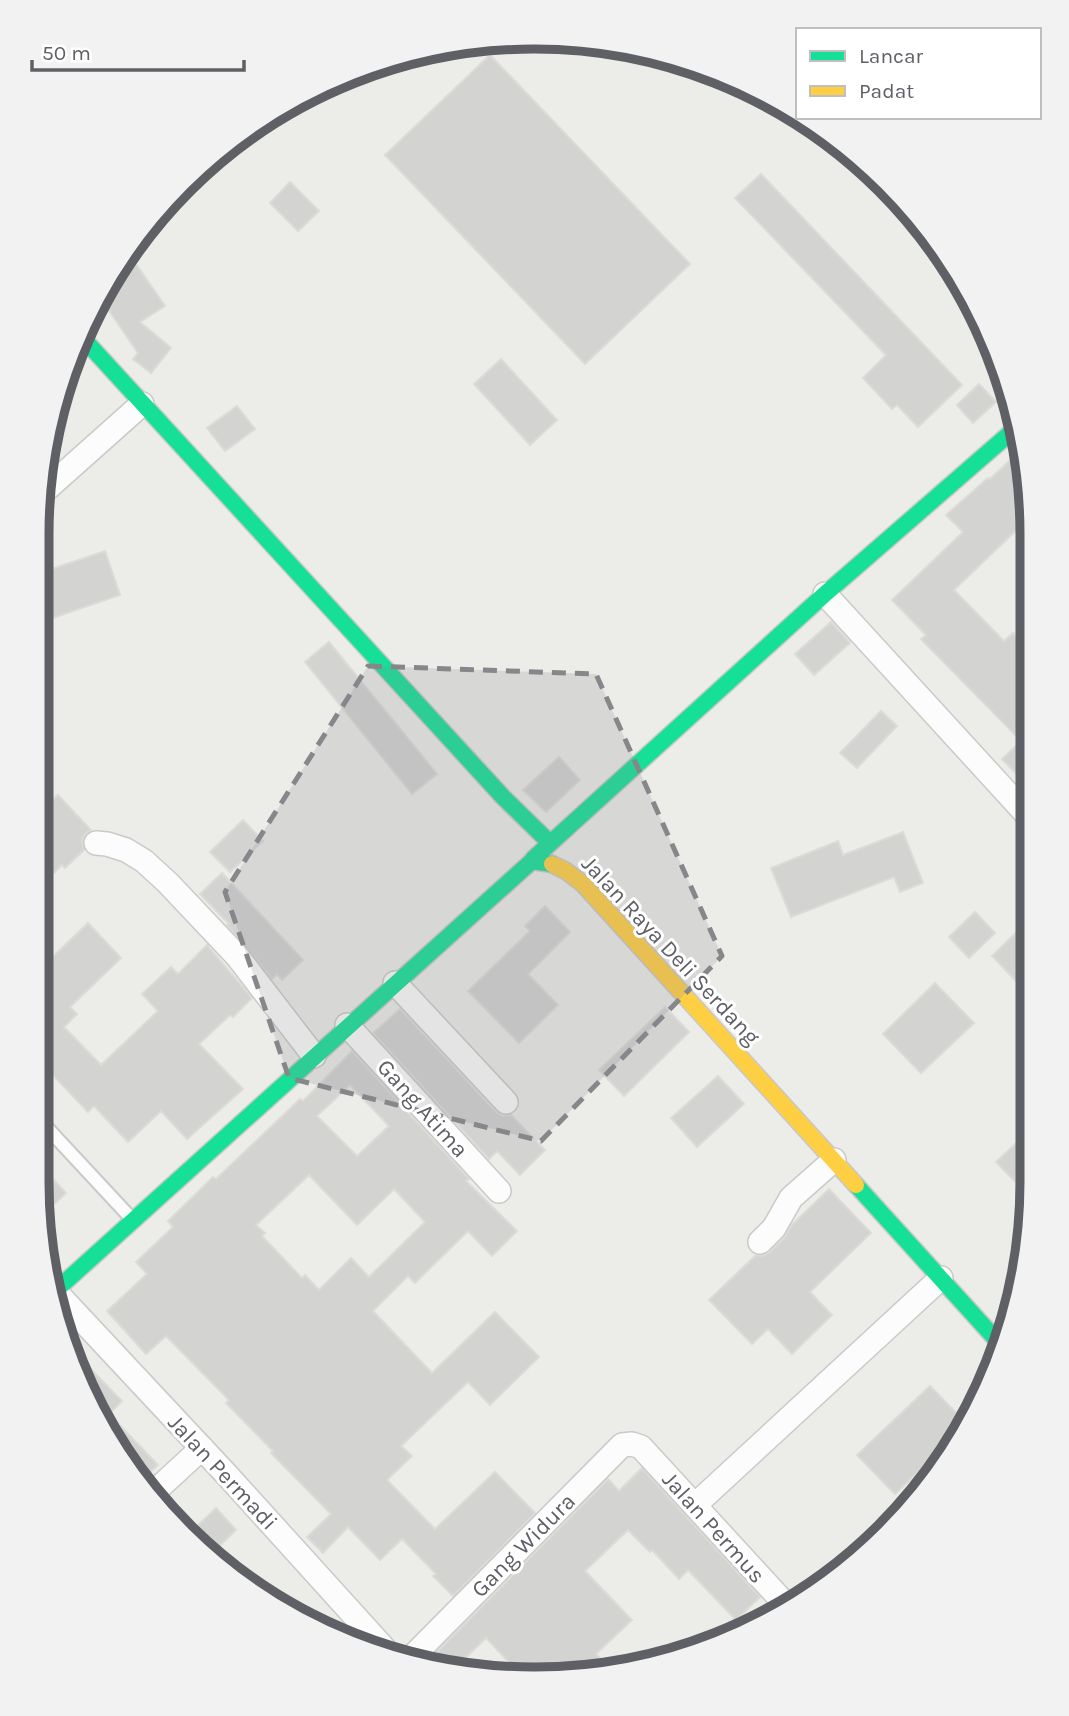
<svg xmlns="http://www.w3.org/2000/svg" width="1069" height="1716" font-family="Karla,sans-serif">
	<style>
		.green { fill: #d7e7d6 }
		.building { fill: #d3d3d1; stroke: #dcdbd8; stroke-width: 2; fill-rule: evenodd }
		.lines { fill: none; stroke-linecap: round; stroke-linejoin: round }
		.lane-casing { stroke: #cacac9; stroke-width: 16 }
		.street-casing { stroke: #cacac9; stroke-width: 26 }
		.fast-casing { stroke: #c8c8c9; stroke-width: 19 }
		.slow-casing { stroke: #c8c8c9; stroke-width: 19 }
		.lane { stroke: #fcfcfc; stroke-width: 12 }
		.street { stroke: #fcfcfc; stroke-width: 23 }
		.fast { stroke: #16e098; stroke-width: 16 }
		.slow { stroke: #ffcf43; stroke-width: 16 }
		.marked { fill: #86878a; fill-opacity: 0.2; stroke: #86878a; stroke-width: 5; stroke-dasharray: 14 9; stroke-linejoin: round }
		.labels { text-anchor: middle; stroke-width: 6; stroke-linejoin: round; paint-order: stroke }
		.street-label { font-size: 23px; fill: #5e6065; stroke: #fff }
		.rim { fill: none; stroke: #5e6065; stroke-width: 9 }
	</style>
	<rect width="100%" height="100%" fill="#ecece8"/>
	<polygon class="green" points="50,437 62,451 41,471 41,470"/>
	<g class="building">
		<polygon points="490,55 690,264 585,364 385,155"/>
		<polygon points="761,174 962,385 918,427 897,405 892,409 863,378 886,355 735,198"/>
		<polygon points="290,182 319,211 298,231 270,203"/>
		<polygon points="136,264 165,306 140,322 171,348 151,373 133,359 138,353 101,299 110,283"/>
		<polygon points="501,359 557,420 530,445 474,384"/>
		<polygon points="979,384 996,402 973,423 957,405"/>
		<polygon points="237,406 255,429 225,451 207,428"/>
		<polygon points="1021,450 1031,502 1031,516 954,590 1004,641 1013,633 1031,653 1030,788 1002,759 1021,741 921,639 926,635 892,600 963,532 946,515 988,478 990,479"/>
		<polygon points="105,551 120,595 50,619 40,591 40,573"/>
		<polygon points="831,622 850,643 814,675 795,654"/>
		<polygon points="329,642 437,774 412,794 305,662"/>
		<polygon points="881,711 897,726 857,768 840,753"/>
		<polygon points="559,757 580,780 546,812 523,790"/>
		<polygon points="58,795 91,830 85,834 82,841 84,850 65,868 62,865 38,888 39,813"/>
		<polygon points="243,820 263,841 230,872 210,852"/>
		<polygon points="903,832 923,883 900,892 894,877 791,917 771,868 838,841 843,855"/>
		<polygon points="222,873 303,960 282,980 277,974 272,979 227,925 229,924 200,894"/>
		<polygon points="545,906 570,932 528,974 558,1005 519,1043 468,991 530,931 525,926"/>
		<polygon points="975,912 995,933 969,958 949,937"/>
		<polygon points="1029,920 1029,970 1017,982 992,956"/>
		<polygon points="88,923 121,958 70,1007 77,1014 64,1027 101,1065 158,1011 142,994 171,967 178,974 207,945 252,998 233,1017 230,1015 199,1044 243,1089 187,1139 161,1111 128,1142 94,1106 88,1112 47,1069 52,1063 38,1048 38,971"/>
		<polygon points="935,983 974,1023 921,1073 883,1034"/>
		<polygon points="665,1007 689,1032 624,1096 599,1070"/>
		<polygon points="400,1009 496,1112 503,1116 511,1115 545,1150 520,1175 497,1151 489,1159 373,1033"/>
		<path d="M 352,1051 L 469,1179 L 466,1181 L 517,1231 L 492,1256 L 468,1231 L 415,1283 L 408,1276 L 373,1311 L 432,1373 L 495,1312 L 539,1357 L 490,1405 L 468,1382 L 401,1446 L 412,1456 L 387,1480 L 435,1529 L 495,1472 L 535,1513 L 453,1596 L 433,1576 L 436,1574 L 402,1539 L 380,1560 L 348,1527 L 323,1553 L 307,1537 L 331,1514 L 271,1453 L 273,1451 L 226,1403 L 229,1400 L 166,1336 L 146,1354 L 107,1311 L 147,1274 L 136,1262 L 173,1227 L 168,1221 L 213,1177 L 216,1179 L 300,1099 L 303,1101 ZM 350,1085 L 389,1126 L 357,1156 L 317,1116 ZM 309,1175 L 357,1225 L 394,1189 L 425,1222 L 369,1277 L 351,1258 L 319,1290 L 305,1275 L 302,1278 L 262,1236 L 265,1233 L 256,1225 Z"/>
		<polygon points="718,1076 744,1104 697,1147 671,1118"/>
		<polygon points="1029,1131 1028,1195 996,1162"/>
		<polygon points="37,1162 66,1193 42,1216 37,1181"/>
		<polygon points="829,1189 871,1233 810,1292 832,1315 792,1354 768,1329 752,1344 709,1300 756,1255 763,1256 770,1252 784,1238 792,1225"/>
		<polygon points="73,1351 122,1401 109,1414 158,1465 141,1480 121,1458 69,1354"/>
		<polygon points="930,1386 965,1422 960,1432 895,1494 857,1455"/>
		<polygon points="642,1468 760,1597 736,1620 688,1570 679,1579 652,1550 650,1552 628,1530 585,1571 632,1620 596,1654 611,1669 534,1679 524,1678 486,1638 457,1666 427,1662 608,1479 619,1491"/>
		<polygon points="216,1508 236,1530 211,1554 190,1533"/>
	</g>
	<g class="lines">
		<g class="lane-casing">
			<polyline id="lane" points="37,1117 130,1217"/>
		</g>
		<g class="street-casing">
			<g id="street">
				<polyline points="41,494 142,404"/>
				<polyline points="825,594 1030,818"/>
				<polyline points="96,843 107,844 126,850 144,861 168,883 237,956 314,1056"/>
				<polyline points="395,983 506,1102"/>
				<polyline points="347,1025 499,1191"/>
				<polyline points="760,1242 774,1228 791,1198 834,1160"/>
				<polyline points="55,1291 227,1475 390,1655"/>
				<polyline points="153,1493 202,1448"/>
				<polyline points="695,1505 941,1278"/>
				<polyline points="410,1659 622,1445 632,1444 641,1447 787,1606"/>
			</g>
		</g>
		<g class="fast-casing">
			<g id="fast">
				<polyline points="80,335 503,797 550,843"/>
				<polyline points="533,859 825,594 1016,428"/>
				<polyline points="856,1185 1001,1345"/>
				<polyline points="55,1291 532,861 552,864"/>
			</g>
		</g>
		<g class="slow-casing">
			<polyline id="slow" points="552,864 566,871 583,884 856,1185"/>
		</g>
		<use href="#lane" class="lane"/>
		<use href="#street" class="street"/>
		<use href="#fast" class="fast"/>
		<use href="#slow" class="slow"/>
	</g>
	<path class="marked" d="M 368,666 L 596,674 L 722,956 L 541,1141 L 289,1078 L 225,892 Z"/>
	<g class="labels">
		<g class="street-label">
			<text transform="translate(671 950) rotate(47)" y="8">Jalan Raya Deli Serdang</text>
			<text transform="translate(423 1108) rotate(48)" y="8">Gang Atima</text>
			<text transform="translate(223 1472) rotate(47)" y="8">Jalan Permadi</text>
			<text transform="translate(714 1527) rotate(48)" y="8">Jalan Permus</text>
			<text transform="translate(523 1545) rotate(-45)" y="8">Gang Widura</text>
		</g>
	</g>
	<path d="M0 0H1069V1716H0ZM534 49H535A485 485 0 0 1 1020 534V1182A485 485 0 0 1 535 1667H534A485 485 0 0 1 49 1182V534A485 485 0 0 1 534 49Z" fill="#f2f2f3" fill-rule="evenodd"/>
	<path class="rim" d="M534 49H535A485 485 0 0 1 1020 534V1182A485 485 0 0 1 535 1667H534A485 485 0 0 1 49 1182V534A485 485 0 0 1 534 49Z"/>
	<rect x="796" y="28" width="245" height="91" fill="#ffffff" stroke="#bfbfc1" stroke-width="2"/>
	<rect x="810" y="51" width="35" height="10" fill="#16e098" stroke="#bfbfc1" stroke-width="2"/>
	<text x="859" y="63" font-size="21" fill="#5e6065">Lancar</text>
	<rect x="810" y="86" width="35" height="10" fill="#ffcf43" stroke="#bfbfc1" stroke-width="2"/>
	<text x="859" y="98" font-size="21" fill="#5e6065">Padat</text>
	<path d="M32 60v10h212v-10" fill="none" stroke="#5e6065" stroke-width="3.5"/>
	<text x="42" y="60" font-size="21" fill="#5e6065" stroke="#ffffff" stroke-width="5" paint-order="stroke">50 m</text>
</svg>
